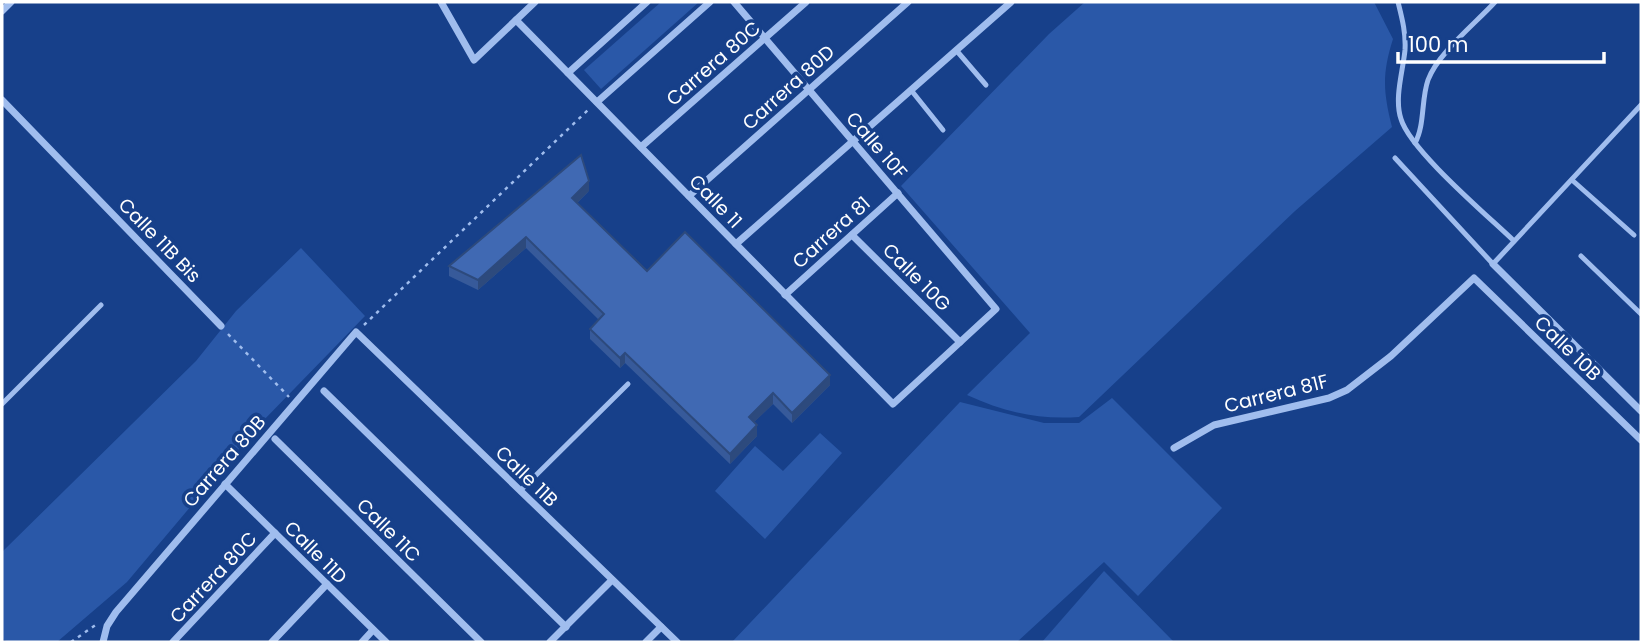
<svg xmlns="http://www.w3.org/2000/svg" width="1643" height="644" font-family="Poppins,sans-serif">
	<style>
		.green { fill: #2a58a8 }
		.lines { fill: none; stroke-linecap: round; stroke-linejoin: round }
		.path { stroke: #a0bdee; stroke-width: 2.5; stroke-dasharray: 3.5 5; stroke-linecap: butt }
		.service { stroke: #a0bdee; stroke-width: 5 }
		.minor { stroke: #a0bdee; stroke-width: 7 }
		.wall { fill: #375a9a }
		.shaded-wall { fill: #2d4a7d }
		.building { fill: #4069b3; stroke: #2d4a7d; stroke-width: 2 }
		.labels { text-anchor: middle; stroke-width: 7; stroke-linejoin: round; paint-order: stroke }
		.street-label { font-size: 19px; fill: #fff; stroke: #17408a }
	</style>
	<rect width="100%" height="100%" fill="#17408a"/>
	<g class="green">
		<polygon points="661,2 699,2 601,89 584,70"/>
		<path d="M 1085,2 L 1374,2 L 1393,39 C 1382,74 1383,91 1392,127 L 1295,211 L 1079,417 C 1038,420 1004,412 967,395 L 1030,333 L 901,186 L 1049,34 Z"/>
		<polygon points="301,248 365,316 261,423 127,582 57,642 9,642 2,639 2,552 196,361 236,311"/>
		<polygon points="1112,398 1222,508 1138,596 1104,562 1017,642 732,642 960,402 1044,423 1079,423"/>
		<polygon points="820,433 842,453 765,539 715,491 755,446 783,471"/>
		<polygon points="1104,571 1174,642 1042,642"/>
	</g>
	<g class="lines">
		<g class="path">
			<polyline points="364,325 589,109"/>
			<polyline points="228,334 289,397"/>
			<polyline points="71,642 97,624"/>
		</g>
		<g class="service">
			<path d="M 1398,2 C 1402,18 1406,33 1405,50 C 1403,71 1394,98 1401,119 C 1410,150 1488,216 1514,241"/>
			<polyline points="956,50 986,85"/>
			<polyline points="911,90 943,130"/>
			<path d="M 1415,143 C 1425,125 1421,100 1428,80 C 1438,53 1476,23 1495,2"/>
			<polyline points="1395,158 1493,264 1641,105"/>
			<polyline points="1572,180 1634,235"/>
			<polyline points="1581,256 1641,314"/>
			<polyline points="2,404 101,305"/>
			<polyline points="520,491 628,384"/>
		</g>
		<g class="minor">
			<polyline points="441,2 474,60 535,2"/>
			<polyline points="2,11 11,2"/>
			<polyline points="516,20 893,404 996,309 734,2"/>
			<polyline points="568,73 647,2"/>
			<polyline points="2,100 221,326"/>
			<polyline points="597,102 710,2"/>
			<polyline points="641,147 806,2"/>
			<polyline points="689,196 908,2"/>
			<polyline points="852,235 960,342"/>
			<polyline points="736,244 1011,2"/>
			<polyline points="1493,264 1641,411"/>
			<polyline points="785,295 898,193"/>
			<polyline points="324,391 566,627"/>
			<polyline points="275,439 481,642"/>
			<polyline points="1174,448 1214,425 1329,398 1347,390 1391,356 1474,278 1641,440"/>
			<polyline points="225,484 386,642"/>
			<polyline points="103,642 107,626 116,612 356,332 677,642"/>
			<polyline points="173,642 275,533"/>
			<polyline points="272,642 327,584"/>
			<polyline points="362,642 373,630"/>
			<polyline points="550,642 612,580"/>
			<polyline points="646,642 661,627"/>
		</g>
	</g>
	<polygon class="wall" points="589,191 577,203 647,271 830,385 792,423 773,404 754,422 757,436 730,464 625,363 620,368 590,339 590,329 599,320 526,248 478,290 449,276 449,266"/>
	<g class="shaded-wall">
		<polygon points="589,181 589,191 572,208 572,198"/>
		<polygon points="526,237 526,248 478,290 478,280"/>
		<polygon points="625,353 625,363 620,368 620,358"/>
		<polygon points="830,375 830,385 792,423 792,413"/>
		<polygon points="773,393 773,404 749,427 749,417"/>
		<polygon points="757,425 757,436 730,464 730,454"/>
	</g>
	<polygon class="building" points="581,155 589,181 572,198 647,271 685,232 830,375 792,413 773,393 749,417 757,425 730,454 625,353 620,358 590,329 604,314 526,237 478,280 449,266"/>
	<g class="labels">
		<g class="street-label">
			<text transform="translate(713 63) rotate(-41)" y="7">Carrera 80C</text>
			<text transform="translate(788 87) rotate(-42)" y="7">Carrera 80D</text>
			<text transform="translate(877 145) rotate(49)" y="7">Calle 10F</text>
			<text transform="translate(716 201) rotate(46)" y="7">Calle 11</text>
			<text transform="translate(831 232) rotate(-42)" y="7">Carrera 81</text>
			<text transform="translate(160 240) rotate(46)" y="7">Calle 11B Bis</text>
			<text transform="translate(917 277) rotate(45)" y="7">Calle 10G</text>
			<text transform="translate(1568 348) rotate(44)" y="7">Calle 10B</text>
			<text transform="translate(1276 393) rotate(-14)" y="7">Carrera 81F</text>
			<text transform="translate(224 461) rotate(-49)" y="7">Carrera 80B</text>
			<text transform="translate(527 476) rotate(44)" y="7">Calle 11B</text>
			<text transform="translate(389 530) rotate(45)" y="7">Calle 11C</text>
			<text transform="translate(316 552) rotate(45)" y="7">Calle 11D</text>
			<text transform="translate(213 577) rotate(-47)" y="7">Carrera 80C</text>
		</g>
	</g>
	<rect width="1643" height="644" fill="none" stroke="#ffffff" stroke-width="7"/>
	<path d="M1398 52v10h206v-10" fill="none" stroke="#ffffff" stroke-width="3.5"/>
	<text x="1408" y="52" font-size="21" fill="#ffffff" stroke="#17408a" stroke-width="5" paint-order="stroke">100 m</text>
</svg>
